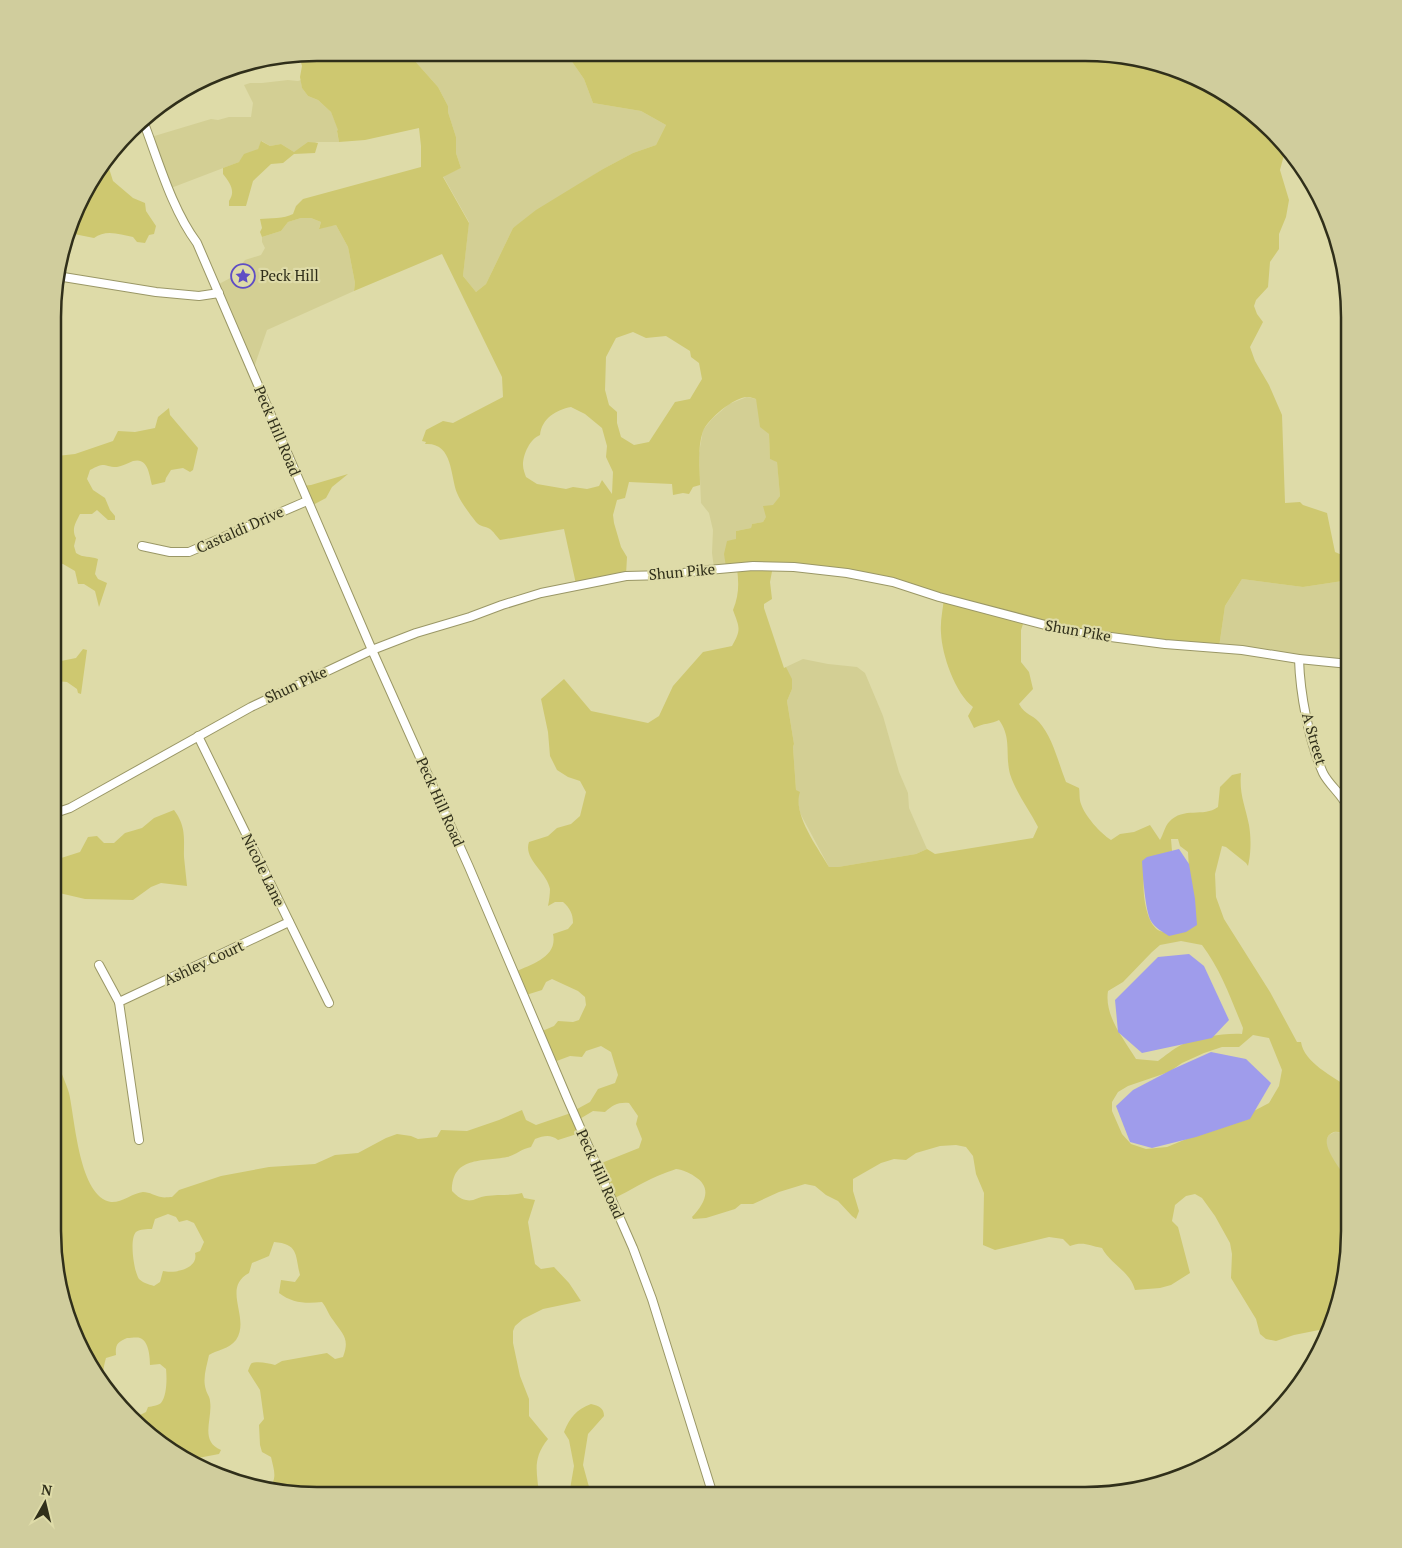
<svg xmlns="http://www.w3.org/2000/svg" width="1402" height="1548" font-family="'PT Serif',serif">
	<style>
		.built { fill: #d3cf94 }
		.green { fill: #cec870; fill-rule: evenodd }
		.water { fill: #9f9ceb }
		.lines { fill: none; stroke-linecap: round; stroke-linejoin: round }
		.minor-casing { stroke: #9a9766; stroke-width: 10 }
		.minor { stroke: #fff; stroke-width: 8 }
		.labels { text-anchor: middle; stroke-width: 4.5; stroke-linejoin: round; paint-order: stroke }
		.poi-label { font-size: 15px; fill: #302f1a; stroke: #dedba8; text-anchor: start }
		.street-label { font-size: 15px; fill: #302f1a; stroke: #dedba8 }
		.rim { fill: none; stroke: #302f1a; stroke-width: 2.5 }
	</style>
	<rect width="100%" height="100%" fill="#dedba8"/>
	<g class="built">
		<polygon points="413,53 566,53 584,79 593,103 641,111 666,125 656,145 633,153 603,169 513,228 486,284 476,292 463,276 469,222 443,176 461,168 456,153 456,137 448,112 448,106 438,87 414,60"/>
		<polygon points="288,80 298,81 301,80 302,88 308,96 318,100 331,112 339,131 337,132 339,142 317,142 294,152 281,144 270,146 262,141 258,149 239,162 171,188 151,137 211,119 218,120 229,117 251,117 253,103 244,85 250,83 262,83"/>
		<polygon points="301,218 311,218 321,222 319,228 336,225 348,247 355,283 354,291 267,330 253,370 217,285 236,275 238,269 245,260 261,255 265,248 262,242 262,237 281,231 288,222"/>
		<polygon points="747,397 756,399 769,434 770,459 777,461 780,496 763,522 752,524 751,528 736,531 736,539 726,567 714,568 712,553 713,530 709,513 701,503 699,453 703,430 712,419 729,404"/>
		<polygon points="1242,579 1303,587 1349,580 1349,663 1219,647 1225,606"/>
		<polygon points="803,659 828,664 857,667 865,673 883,716 899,772 908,793 909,808 927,849 916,854 838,867 829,867 800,813 796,790 793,747 794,744 787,701 792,689 786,667"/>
		<polygon points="1335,1132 1349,1133 1349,1201 1346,1195 1347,1180 1333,1161 1327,1148 1326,1140 1329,1135"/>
	</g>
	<g class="green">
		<path d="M 317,53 L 413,53 L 414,60 L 438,87 L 448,106 L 448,112 L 456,137 L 456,153 L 461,168 L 443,177 L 469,223 L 463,276 L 476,292 L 486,284 L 513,228 L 536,210 L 603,169 L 633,153 L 656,145 L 666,125 L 641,111 L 593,103 L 584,79 L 566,53 L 1119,55 L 1170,67 L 1232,97 L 1287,152 L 1284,155 L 1280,170 L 1289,200 L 1286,217 L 1279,234 L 1279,249 L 1270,262 L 1268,287 L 1256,300 L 1254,306 L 1257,314 L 1263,322 L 1250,347 L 1255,361 L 1269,385 L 1282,415 L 1285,503 L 1300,502 L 1303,505 L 1327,513 L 1335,552 L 1349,558 L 1349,580 L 1303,587 L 1242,579 L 1225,606 L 1219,647 L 1171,644 L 1024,621 L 1021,630 L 1021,662 L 1029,672 L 1033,689 L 1019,704 C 1026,716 1032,714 1039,722 C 1053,738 1058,762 1066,782 L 1079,788 C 1080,793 1079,799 1081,804 C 1085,816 1100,833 1111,840 L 1120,834 L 1134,832 L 1150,825 L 1160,840 C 1163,835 1165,826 1169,822 C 1184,806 1203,818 1218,807 L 1220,787 L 1232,775 L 1241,773 C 1239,794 1245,805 1249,825 C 1251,837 1251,850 1249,861 L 1248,866 L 1246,863 L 1226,847 L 1222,846 L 1215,874 L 1216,897 L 1224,919 L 1270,992 L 1297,1042 L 1301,1042 C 1304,1063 1333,1076 1349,1088 L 1349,1133 C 1343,1134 1339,1131 1334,1132 C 1314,1139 1341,1169 1346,1178 C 1349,1185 1345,1193 1349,1201 L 1349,1248 L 1340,1300 L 1329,1328 L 1294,1335 L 1276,1341 L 1266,1339 L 1260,1334 L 1256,1319 L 1231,1278 L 1232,1254 L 1230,1243 L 1215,1216 L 1202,1198 L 1195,1194 L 1186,1196 L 1175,1205 L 1172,1221 L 1178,1227 L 1190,1273 L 1171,1285 L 1160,1288 L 1135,1290 C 1130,1271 1111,1265 1102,1248 C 1089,1246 1084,1241 1070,1246 L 1063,1239 L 1049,1237 L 995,1250 L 983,1245 L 984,1193 L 976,1174 L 973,1156 L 966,1147 L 956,1145 L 940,1146 L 916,1153 L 906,1160 L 894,1159 L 881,1163 L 853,1179 L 853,1191 L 859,1211 L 856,1219 L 852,1216 L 838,1201 L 826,1195 L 815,1186 L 805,1184 L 779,1192 L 753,1204 L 741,1204 L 735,1209 L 706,1218 L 693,1219 L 692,1217 C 704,1204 714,1188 694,1176 C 690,1173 681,1169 676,1169 C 673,1170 668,1172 665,1173 C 646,1180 631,1190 613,1199 L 599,1164 L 639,1148 L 642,1139 L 636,1124 L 638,1116 L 629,1103 C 618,1102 613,1105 605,1112 L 593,1111 L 578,1120 L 580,1133 L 558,1140 C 550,1134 544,1136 535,1139 L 531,1147 C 521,1149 516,1155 507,1157 C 482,1162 452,1156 452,1191 C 456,1195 460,1199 466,1200 C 473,1202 478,1197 486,1196 C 498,1194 510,1196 522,1193 L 524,1198 L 535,1200 L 528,1222 L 535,1264 L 541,1269 L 554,1267 L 569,1283 L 581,1301 L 543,1309 L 523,1319 L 515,1326 L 513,1331 L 513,1343 L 520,1376 L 529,1399 L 529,1416 L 548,1439 C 532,1459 537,1471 539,1495 L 300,1495 L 268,1490 C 278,1478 274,1471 271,1457 L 262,1452 L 260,1445 L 259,1425 L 264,1419 L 260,1390 L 248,1371 C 249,1369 250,1364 252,1363 C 258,1361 269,1363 275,1365 L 282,1361 L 327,1353 L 335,1359 L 343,1357 C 350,1338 343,1335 333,1320 C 328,1314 327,1308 322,1302 C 306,1304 292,1303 279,1293 L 281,1280 L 295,1282 L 300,1275 C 295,1255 299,1244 274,1242 L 269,1256 L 252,1263 L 249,1273 C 221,1288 251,1318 236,1340 C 229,1349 217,1350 209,1355 C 207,1366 202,1378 206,1390 C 207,1394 210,1397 210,1401 C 213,1419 199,1441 221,1450 L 219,1454 L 198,1458 L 199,1466 L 185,1460 L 142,1430 L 97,1378 L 66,1316 L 53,1248 L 54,1024 C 60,1035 55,1049 58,1061 C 60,1072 66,1082 69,1093 C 75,1119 79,1197 111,1202 C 121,1203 133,1193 143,1192 C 150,1192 155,1196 161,1197 C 164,1198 169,1197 172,1197 L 179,1190 L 221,1176 L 269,1167 L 315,1164 L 335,1155 L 358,1153 L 386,1138 L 397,1134 L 411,1136 L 418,1139 L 437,1137 L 441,1130 L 467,1131 L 499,1120 L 522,1110 L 526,1120 L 536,1125 L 568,1114 L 590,1102 L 598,1089 L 615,1083 L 618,1075 L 611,1052 L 601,1046 L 586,1051 L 582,1057 L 570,1056 L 554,1062 L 540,1032 L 554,1026 L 558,1021 L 573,1022 L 579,1020 L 586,1005 L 585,997 L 578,991 L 552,979 L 546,982 L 542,990 L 526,995 L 515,972 C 532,964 558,957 553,934 L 568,929 L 573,923 C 573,914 570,908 563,902 L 555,902 L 548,906 C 549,901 550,894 550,889 C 547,872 523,859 529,842 L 548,836 L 557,828 L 571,824 L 580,816 L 586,792 L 580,781 L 568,777 L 557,770 L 550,756 L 548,732 L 541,699 L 564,679 L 591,711 L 648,723 L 659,716 L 673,686 L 703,652 L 732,646 C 742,629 739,627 733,610 C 739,596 739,583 737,569 L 726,567 L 724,554 L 727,541 L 736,539 L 736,531 L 751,528 L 752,524 L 763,522 L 766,517 L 763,506 L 773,505 L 780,496 L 777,462 L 770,459 L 769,434 L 760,427 L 756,399 C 753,398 751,397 748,397 C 735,396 708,419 703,431 C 697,448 700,468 700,485 L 693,487 L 689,494 L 683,493 L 673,495 L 672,484 L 629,482 L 625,498 L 617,500 L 613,515 L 614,523 L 621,547 L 627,557 L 626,575 L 576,584 L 564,529 L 500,540 C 497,537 493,531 490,529 C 485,526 480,527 476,522 C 470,514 461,503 457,493 C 450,475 453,442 425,444 L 426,442 L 422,441 L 426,430 L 443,421 L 453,423 L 503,397 L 502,377 L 442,254 L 354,291 L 355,283 L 348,247 L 336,225 L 319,229 L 321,222 L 311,218 L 301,218 L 288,222 L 281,231 L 262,237 L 260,232 L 262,228 L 260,219 C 270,218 284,219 293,214 L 296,206 L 303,199 L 421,167 L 421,146 L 419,128 L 365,140 L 339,142 L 337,131 L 338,130 L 331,112 L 318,100 L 308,96 L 302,88 L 300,77 L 302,66 L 299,56 ZM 633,332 L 646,338 L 666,336 L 690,351 L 691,357 L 699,363 L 702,379 L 690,399 L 675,402 L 649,442 L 634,445 L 621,437 L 617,423 L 617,412 L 609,405 L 605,390 L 606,357 L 616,338 ZM 571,407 L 585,414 L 602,428 L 607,446 L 606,457 L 613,472 L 612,494 L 602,480 L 599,486 L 587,489 L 573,487 L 566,489 L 537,484 L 526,477 C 525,474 523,469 523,465 C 523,454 530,439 540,435 C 542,418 556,410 571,407 ZM 773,566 L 891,581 L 944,598 C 943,609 940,621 941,633 C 942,655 955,693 973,707 L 968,716 L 974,728 C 983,723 992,724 999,720 C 1012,738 1005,754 1010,774 C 1016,793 1029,809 1038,827 L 1033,838 L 935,854 L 927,849 L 916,854 L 838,867 L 829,867 C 818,848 792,814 800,792 L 796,790 L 793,747 L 794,744 L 787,701 L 792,689 L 792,679 L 786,667 L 784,668 L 764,608 L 764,604 L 772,599 L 770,582 ZM 1171,839 L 1178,839 L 1180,846 L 1188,852 L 1189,869 L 1176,933 C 1171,932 1165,933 1160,931 C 1145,925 1141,886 1145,873 C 1146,867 1151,861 1155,856 L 1172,851 ZM 1181,941 L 1202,945 C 1221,970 1231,999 1243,1028 L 1242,1034 C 1224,1033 1198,1037 1181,1045 C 1173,1049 1165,1056 1158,1061 L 1136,1059 C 1124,1039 1104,1016 1108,991 L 1123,982 L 1152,952 L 1160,945 ZM 1253,1035 L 1269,1038 L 1282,1070 L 1279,1086 L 1269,1103 L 1252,1112 L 1167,1147 L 1146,1149 L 1131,1144 L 1122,1134 L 1112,1111 L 1112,1102 L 1118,1092 L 1128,1086 L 1169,1072 L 1182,1063 L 1204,1053 L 1222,1047 L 1239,1047 ZM 168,1214 L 176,1217 L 179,1222 L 187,1220 L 194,1223 L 204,1242 L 200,1251 L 195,1253 C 199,1269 174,1274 163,1271 L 160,1282 L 154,1286 C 148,1284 143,1283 139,1279 C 134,1272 129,1239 136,1232 C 140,1229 147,1229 152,1229 L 155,1219 ZM 127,1338 C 131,1338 137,1337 140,1338 C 149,1341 150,1358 150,1365 L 160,1364 L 166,1369 C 167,1378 167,1396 161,1403 C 157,1406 153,1406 148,1407 L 146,1412 L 140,1415 L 127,1411 L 124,1400 L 116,1395 L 117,1389 L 107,1386 C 102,1376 103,1368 106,1358 L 116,1355 C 115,1344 118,1342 127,1338 Z"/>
		<path d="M 261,141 L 270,146 L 281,144 L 294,152 L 308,142 L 319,143 L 318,143 L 315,153 L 294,154 L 283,163 L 271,164 L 253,181 L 246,206 L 229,206 L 229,201 C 236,191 230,183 223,174 L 223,168 L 239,162 L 244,154 L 258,149 Z"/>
		<path d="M 107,162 L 113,181 L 133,198 L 145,203 L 146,211 L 156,226 L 154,234 L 149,235 L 145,243 L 137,242 L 133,237 C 120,234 105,229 94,238 L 74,234 L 72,228 L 88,185 Z"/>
		<path d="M 169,408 L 170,415 L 198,448 L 193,470 L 190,472 L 183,468 L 171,470 L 166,478 L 165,482 L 152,485 C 149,474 148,457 133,461 C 128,463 122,466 117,467 C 102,467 107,461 90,470 L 87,479 L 93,490 L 105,498 L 110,510 L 115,516 L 115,520 L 108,520 L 97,510 L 92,514 L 80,514 C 76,522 71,529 76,538 L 74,546 L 76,553 C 83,558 90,556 98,559 L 95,574 L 98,579 L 107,583 L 99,607 L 95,591 L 84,584 L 78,584 L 75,571 L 63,564 L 56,563 L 57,456 L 75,454 L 113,441 L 118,431 L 135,432 L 155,428 L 158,417 Z"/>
		<polygon points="348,474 332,487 326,498 311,506 302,486 311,485"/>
		<polygon points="83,649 87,650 81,694 78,693 77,689 67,682 56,681 56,662 76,658"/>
		<path d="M 174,810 C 186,826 184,838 184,857 C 185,867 186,876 187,886 L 161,883 L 151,887 L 133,900 L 85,899 L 55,892 L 55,860 L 80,852 L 88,837 L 97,836 L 104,843 L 114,843 L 125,833 L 142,828 L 154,818 Z"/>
		<path d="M 591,1404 C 599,1406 604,1408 604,1416 L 588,1434 L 583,1465 L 589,1487 L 594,1495 L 569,1495 L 574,1466 L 569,1440 L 564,1432 C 570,1417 576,1410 591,1404 Z"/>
	</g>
	<g class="water">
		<path d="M 1179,849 L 1189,864 L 1195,899 L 1197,925 L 1186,932 L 1169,936 C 1163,932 1155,928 1151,921 C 1145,910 1143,875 1142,861 L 1147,857 Z"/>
		<polygon points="1189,954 1204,966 1229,1020 1212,1038 1142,1053 1118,1032 1115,1000 1158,957"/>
		<polygon points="1211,1052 1246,1059 1271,1083 1250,1119 1196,1137 1152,1148 1130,1142 1116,1106 1133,1090 1173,1069"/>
	</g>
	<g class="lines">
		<g class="minor-casing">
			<g id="minor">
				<path d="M 142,118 C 158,159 171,208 197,243 L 372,650 L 469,867 L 568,1100 L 633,1248 L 652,1299 L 713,1495"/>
				<polyline points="57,276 156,292 199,296 219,293"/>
				<polyline points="142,546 170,552 189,552 307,501"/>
				<path d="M 1299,659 C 1300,694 1309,741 1323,773 C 1330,787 1345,796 1349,811"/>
				<polyline points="198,736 329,1003"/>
				<polyline points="55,813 70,808 251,707 372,650 416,633 470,617 502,605 541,593 626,576 667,575 708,570 753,566 794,567 847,573 893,582 939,597 1072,632 1165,644 1242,650 1299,659 1349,664"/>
				<polyline points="99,965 119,1002"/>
				<polyline points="139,1140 119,1002 289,922"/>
			</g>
		</g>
		<use href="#minor" class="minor"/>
	</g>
	<defs>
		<g id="sight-ring" transform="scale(1.25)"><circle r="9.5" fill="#dedba8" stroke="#5f4dc5" stroke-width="1.5"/><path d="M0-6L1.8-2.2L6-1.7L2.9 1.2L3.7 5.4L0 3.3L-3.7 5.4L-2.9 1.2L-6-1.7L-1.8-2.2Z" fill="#5f4dc5"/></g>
	</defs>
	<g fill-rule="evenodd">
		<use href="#sight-ring" x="243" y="276"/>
	</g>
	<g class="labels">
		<g class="poi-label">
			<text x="260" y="281">Peck Hill</text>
		</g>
		<g class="street-label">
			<text transform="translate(277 431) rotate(67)" y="5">Peck Hill Road</text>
			<text transform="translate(240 530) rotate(-24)" y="5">Castaldi Drive</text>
			<text transform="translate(682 572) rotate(-5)" y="5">Shun Pike</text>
			<text transform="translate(1078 631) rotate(10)" y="5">Shun Pike</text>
			<text transform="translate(296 685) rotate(-25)" y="5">Shun Pike</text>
			<text transform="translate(1314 739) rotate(74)" y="5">A Street</text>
			<text transform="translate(440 802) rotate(66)" y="5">Peck Hill Road</text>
			<text transform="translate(263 870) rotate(64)" y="5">Nicole Lane</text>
			<text transform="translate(204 963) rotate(-25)" y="5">Ashley Court</text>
			<text transform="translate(600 1174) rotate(66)" y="5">Peck Hill Road</text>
		</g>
	</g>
	<path d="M0 0H1402V1548H0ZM317 61H1085A256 256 0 0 1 1341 317V1231A256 256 0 0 1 1085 1487H317A256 256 0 0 1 61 1231V317A256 256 0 0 1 317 61Z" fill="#d0cd9d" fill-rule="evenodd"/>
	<path class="rim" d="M317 61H1085A256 256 0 0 1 1341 317V1231A256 256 0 0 1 1085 1487H317A256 256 0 0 1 61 1231V317A256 256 0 0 1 317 61Z"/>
	<g transform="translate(45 1503) rotate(8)" stroke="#dedba8" stroke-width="4" paint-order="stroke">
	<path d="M0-4L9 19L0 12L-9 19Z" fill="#302f1a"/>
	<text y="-8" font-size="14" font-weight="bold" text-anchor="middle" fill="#302f1a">N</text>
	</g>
</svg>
